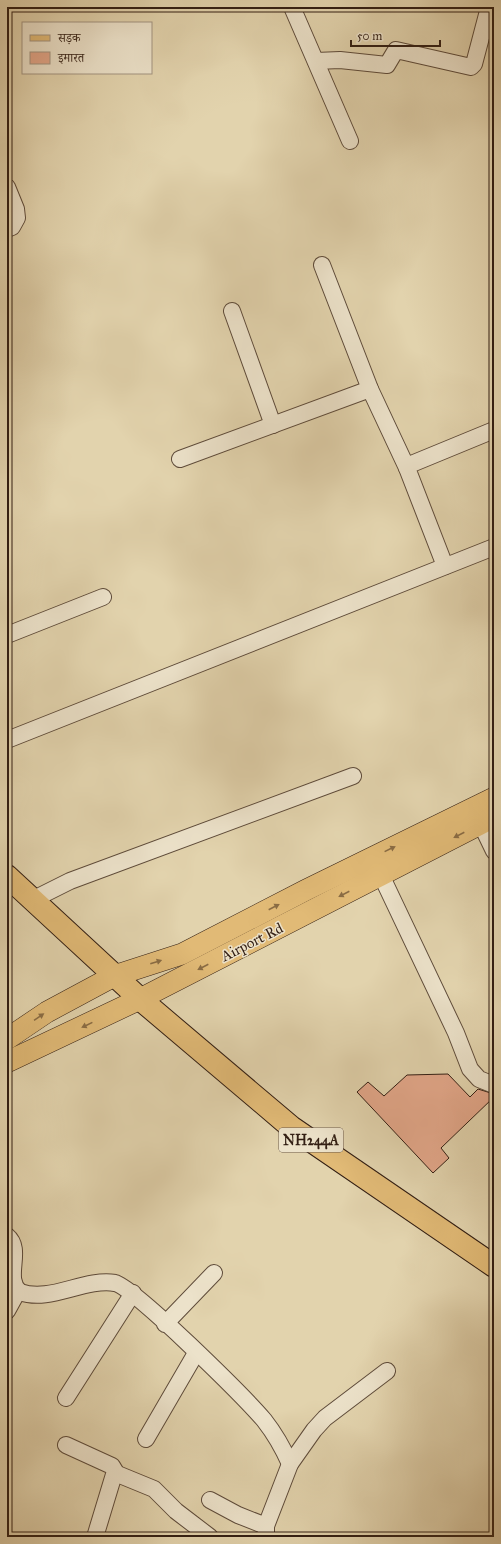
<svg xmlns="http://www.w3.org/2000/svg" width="501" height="1544" font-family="'IM FELL Great Primer','Noto Serif Devanagari',serif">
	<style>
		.building { fill: #e3a78a; stroke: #321e13 }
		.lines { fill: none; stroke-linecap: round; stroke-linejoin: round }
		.minor-casing { stroke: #5e4b3a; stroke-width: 18 }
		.major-casing { stroke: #321e13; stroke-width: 22 }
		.highway-casing { stroke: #321e13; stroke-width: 24 }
		.minor { stroke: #ece2ca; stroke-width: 16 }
		.major { stroke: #e1ba76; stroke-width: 21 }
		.highway { stroke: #e1ba76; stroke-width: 22 }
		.oneway { fill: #8a6c44 }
		.labels { text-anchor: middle; stroke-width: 3; stroke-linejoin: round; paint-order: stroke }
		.shield { fill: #ece2ca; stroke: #6a594a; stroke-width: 1 }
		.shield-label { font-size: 14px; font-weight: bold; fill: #321e13 }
		.street-label { font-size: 15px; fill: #321e13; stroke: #ece2ca }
	</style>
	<rect width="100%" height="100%" fill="#e2d3ad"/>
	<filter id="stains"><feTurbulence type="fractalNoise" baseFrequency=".005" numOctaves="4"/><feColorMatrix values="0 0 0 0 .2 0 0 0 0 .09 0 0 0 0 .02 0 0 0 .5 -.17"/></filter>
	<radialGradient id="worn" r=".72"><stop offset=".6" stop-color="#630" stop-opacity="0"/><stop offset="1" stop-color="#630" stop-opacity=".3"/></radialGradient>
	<polygon class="building" points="448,1074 470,1097 478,1089 494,1094 494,1097 441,1148 449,1158 433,1173 357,1092 368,1082 384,1096 407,1075"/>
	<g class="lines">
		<g class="minor-casing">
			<g id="minor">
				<polyline points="292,7 350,141"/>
				<polyline points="316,61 340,60 387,65 396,50 471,67 474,64 489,7"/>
				<polyline points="7,187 16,209 17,218 12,227 7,229"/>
				<polyline points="322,265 370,389 407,468"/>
				<polyline points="232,311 273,425"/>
				<polyline points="180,459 370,389"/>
				<polyline points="445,566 407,468 409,465 494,430"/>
				<polyline points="7,635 103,597"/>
				<polyline points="7,740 494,547"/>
				<polyline points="481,824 494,851"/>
				<polyline points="381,875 456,1033 470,1069 479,1079 494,1085"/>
				<polyline points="32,900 70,881 353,776"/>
				<path d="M 7,1236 C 24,1250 3,1278 20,1292 C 50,1303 84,1278 115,1283 C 134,1287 246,1399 264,1420 C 275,1434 283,1448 290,1464"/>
				<polyline points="7,1311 18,1291"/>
				<polyline points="165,1324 214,1273"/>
				<polyline points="66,1398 133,1293"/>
				<polyline points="146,1439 196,1353"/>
				<polyline points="66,1445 112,1466 115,1471 95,1537"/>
				<polyline points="115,1473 154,1489 176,1511 210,1537"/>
				<polyline points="210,1500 238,1515 266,1526"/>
				<polyline points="266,1537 266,1526 290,1464 314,1430 325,1418 387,1371"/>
			</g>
		</g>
		<g class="major-casing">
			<g id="major">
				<polyline points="7,1039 47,1012 114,976 182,954 306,890 494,798"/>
				<polyline points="7,1062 140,999 494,817"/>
			</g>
		</g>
		<g class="highway-casing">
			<polyline id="highway" points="7,876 140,999 291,1127 494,1266"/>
		</g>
		<use href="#minor" class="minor"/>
		<use href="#major" class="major"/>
		<use href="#highway" class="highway"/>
	</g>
	<defs><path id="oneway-solid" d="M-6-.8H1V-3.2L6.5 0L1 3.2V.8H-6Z"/></defs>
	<g class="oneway">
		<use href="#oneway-solid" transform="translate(459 835) rotate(153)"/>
		<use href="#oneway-solid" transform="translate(390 849) rotate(-26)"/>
		<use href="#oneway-solid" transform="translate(344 894) rotate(153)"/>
		<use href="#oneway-solid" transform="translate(274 907) rotate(-27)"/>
		<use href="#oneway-solid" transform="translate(156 962) rotate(-18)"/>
		<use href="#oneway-solid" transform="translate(203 967) rotate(153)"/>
		<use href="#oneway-solid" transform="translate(39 1017) rotate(-34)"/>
		<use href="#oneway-solid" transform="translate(87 1025) rotate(154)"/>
	</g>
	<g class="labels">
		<rect class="shield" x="279" y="1128" width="64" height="24" rx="3"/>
		<g class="shield-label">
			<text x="311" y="1145">NH244A</text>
		</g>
		<g class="street-label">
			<text transform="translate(252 942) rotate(-27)" y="5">Airport Rd</text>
		</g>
	</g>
	<rect width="501" height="1544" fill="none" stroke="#e2d3ad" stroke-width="24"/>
	<rect x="8" y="8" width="485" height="1528" fill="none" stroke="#321e13" stroke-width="2"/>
	<rect x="12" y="12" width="477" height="1520" fill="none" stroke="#321e13"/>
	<rect x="22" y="22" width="130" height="52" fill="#ece2ca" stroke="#a29481"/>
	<rect x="30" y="35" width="20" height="6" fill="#e1ba76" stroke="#a29481"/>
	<text x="58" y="42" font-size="12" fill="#321e13">सड़क</text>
	<rect x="30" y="52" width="20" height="12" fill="#e3a78a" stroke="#a29481"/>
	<text x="58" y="62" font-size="12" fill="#321e13">इमारत</text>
	<path d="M351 40v6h89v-6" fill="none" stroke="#321e13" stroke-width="2"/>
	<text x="357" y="40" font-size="12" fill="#321e13" stroke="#ece2ca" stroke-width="3" paint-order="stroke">50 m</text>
	<rect width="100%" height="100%" filter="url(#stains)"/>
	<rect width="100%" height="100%" fill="url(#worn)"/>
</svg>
